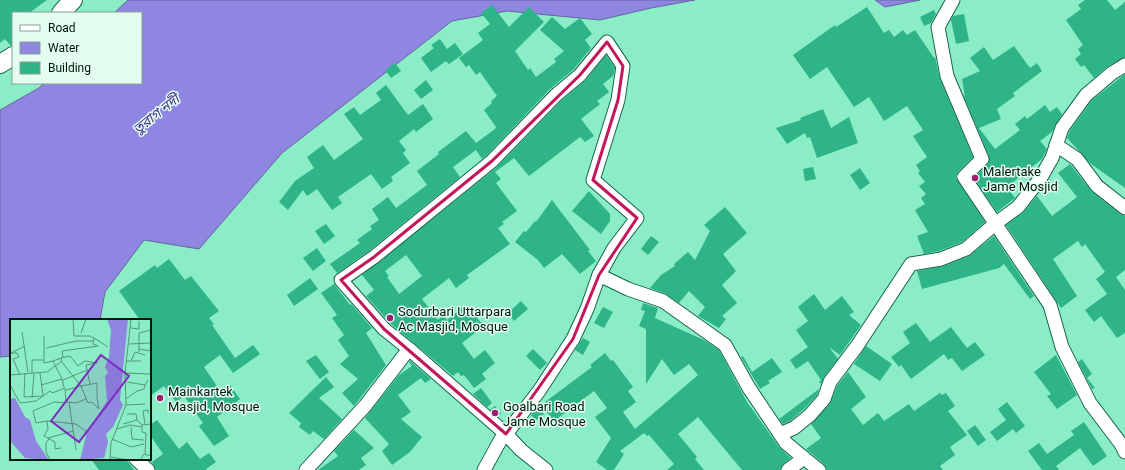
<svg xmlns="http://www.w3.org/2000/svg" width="1125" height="470" font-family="Roboto,'Noto Sans Bengali',sans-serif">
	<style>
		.water { fill: #8e86e0; stroke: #6365a1 }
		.building { fill: #2eb488; fill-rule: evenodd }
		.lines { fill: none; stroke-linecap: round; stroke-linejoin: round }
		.minor-casing { stroke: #12654b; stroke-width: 15 }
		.highway-casing { stroke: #12654b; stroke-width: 20 }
		.minor { stroke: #fff; stroke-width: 13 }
		.highway { stroke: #fff; stroke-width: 18 }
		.marked { fill: none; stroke: #c2185b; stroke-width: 3; stroke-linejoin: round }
		.poi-dot { fill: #9e1f72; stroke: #e3fef1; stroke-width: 1.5 }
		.labels { text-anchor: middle; stroke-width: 3; stroke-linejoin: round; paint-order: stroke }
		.poi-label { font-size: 13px; fill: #00170d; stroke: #e3fef1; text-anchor: start }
		.water-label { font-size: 14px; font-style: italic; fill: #442e96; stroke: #e3fef1 }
		.inset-road { fill: none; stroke: #53977b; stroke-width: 1 }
		.view { fill: #7b2cbf; fill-opacity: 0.15; stroke: #7b2cbf; stroke-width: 2 }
		.inset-edge { fill: none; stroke: #00170d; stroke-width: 2 }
	</style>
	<rect width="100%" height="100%" fill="#8bedc5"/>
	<g class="water">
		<polygon points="128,0 695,0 651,8 600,20 507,11 452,21 282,153 199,249 144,240 105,292 100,320 11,320 11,356 0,357 0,110 39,88 44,83 141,83 141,13 114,13"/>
		<polygon points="875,0 920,0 885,7"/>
	</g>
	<g class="building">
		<polygon points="0,0 47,0 29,13 13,13 13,46 11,46 5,39 0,43"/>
		<polygon points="1085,0 1107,0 1115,10 1125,2 1125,57 1108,66 1094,78 1084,65 1081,67 1075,59 1081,54 1078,49 1083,45 1066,20 1081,9 1078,5"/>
		<polygon points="492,5 509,27 529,7 544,22 515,51 528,70 530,68 536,77 556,62 554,59 564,51 540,30 552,17 565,29 580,18 592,34 585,40 591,48 574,69 550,89 487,155 482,159 476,150 453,167 460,177 369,251 337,273 330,264 360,243 357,240 372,229 370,226 379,220 372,209 388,197 396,208 427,185 417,171 439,154 438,152 466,131 476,143 495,129 496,127 484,110 492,103 491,101 497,96 480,72 476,75 469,65 466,67 459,58 483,40 478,33 490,24 481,13"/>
		<polygon points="867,7 884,33 889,30 894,37 903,30 907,35 915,30 934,58 935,57 940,79 973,157 958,172 956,178 985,222 962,242 939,251 924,254 917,236 928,232 915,210 925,204 921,198 926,194 919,186 925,182 918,173 920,171 916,165 927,157 913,136 923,130 907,106 884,121 869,97 854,107 827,67 810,79 793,55 835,25 836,27"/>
		<polygon points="934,10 936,14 931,23 924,26 920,17"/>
		<polygon points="964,14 969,41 956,44 951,20 953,16"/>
		<polygon points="440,39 447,49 455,43 463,54 449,64 446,61 431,72 421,58 434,48 431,45"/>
		<polygon points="1014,46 1030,68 1037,63 1042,71 1013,93 1015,96 997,109 1001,119 979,128 995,149 1020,130 1015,124 1025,116 1027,119 1045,105 1050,112 1057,107 1062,114 1052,132 1040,141 1047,149 1042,159 1007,187 1015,198 997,212 974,178 988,164 989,156 962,92 965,97 962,79 980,71 970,58 984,47 993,60"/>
		<path d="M 606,55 L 615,68 L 613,76 L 603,84 L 609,92 L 597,101 L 600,104 L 581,119 L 594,136 L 585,142 L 580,137 L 529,176 L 514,158 L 495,172 L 501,179 L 496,183 L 517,211 L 502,222 L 504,224 L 498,228 L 510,244 L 467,275 L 469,278 L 456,288 L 449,278 L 422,299 L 438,320 L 444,315 L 447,320 L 464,306 L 471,315 L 473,313 L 484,326 L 462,343 L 474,359 L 485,350 L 495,363 L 482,374 L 486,379 L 474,388 L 464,375 L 461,376 L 458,372 L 453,376 L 390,323 L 366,296 L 374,290 L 362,275 L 497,167 L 561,101 L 586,80 ZM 406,255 L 422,276 L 399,294 L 387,277 L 389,276 L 385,271 Z"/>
		<polygon points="395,63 401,71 391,78 385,70"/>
		<polygon points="1125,74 1125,188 1091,164 1067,138 1069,132 1092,100"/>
		<polygon points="426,80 433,90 421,99 414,90"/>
		<polygon points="386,85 408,115 423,104 433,119 416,132 414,129 399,141 406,150 403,153 410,163 391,177 393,181 382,189 371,174 338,197 342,203 332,210 317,189 307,196 303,190 288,210 279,202 295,181 314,168 307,157 323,145 334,160 363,139 344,114 354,107 360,115 381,100 376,93"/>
		<polygon points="823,109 831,128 849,117 858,143 817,158 810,137 807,138 805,133 787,144 776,128 801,120 800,118"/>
		<polygon points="1070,164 1092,192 1120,214 1125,216 1125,270 1116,277 1125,290 1125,333 1117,338 1101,316 1094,322 1085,310 1107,294 1096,279 1105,272 1085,244 1082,247 1078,241 1053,259 1077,296 1061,308 1006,225 1024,212 1037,196 1052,216 1077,197 1058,173"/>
		<polygon points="813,167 816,179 805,181 803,169"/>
		<polygon points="860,168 870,183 860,190 850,175"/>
		<polygon points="589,191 610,214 610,221 601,234 572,211"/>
		<polygon points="552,200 590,250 588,251 596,261 580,274 562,254 544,268 538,260 515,242 524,231 526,232 535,221 536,222"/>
		<polygon points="725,207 747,233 723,254 736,271 722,285 737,303 722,316 726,319 719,328 698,316 705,307 689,291 679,303 666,294 650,288 661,275 675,266 674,264 688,252 695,260 710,231 704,225"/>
		<polygon points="326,224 335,236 324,244 315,231"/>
		<polygon points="651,236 659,242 648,255 641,249"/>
		<polygon points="994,236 1034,296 1030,299 1004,264 999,268 922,289 917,271 944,266 969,256"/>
		<polygon points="317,248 326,261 313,271 303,258"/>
		<polygon points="169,259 185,280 191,276 219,311 209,318 214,324 212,325 235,358 253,345 260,354 233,373 220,355 204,367 221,392 230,385 240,399 217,417 229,436 214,446 199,426 203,423 184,396 176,402 164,386 150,396 150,320 140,320 119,291 155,265 157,268"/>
		<polygon points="310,278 318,289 294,306 287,295"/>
		<polygon points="334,284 350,305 351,304 372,328 366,333 386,365 354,406 342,393 358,379 340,364 349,356 338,340 344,335 332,318 337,315 321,293"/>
		<polygon points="814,294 825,310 842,296 854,312 849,315 861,325 840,355 829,347 838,359 824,377 821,384 819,382 821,380 808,361 796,369 790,360 808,347 796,330 808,321 798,307"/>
		<polygon points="521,301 528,309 514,321 508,313"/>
		<polygon points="643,303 658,308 655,318 704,340 719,350 747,402 779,447 791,458 783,464 780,470 742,470 698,417 678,434 697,457 695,459 704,470 667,470 674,464 649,435 647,436 644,433 620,451 624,454 614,470 607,470 596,462 611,438 595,417 607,408 594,391 554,421 541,405 592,367 590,365 605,353 611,361 613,360 633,387 628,391 636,402 623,412 635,429 698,375 689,364 674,375 662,359 646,384 646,329 639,326 645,311 641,310"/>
		<polygon points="603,307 613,312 604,328 594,323"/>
		<polygon points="916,323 930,342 951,327 967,348 975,342 985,355 962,371 952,358 948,360 944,354 911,379 901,365 899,367 891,357 910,343 903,332"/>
		<polygon points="583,338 590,342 583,355 575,350"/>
		<polygon points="866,346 892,364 880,381 854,364"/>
		<polygon points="533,349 547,363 540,370 526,356"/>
		<polygon points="316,355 329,372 320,379 306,361"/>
		<polygon points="1056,355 1077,395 1057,409 1047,396 1051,394 1034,372"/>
		<polygon points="743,356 752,372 772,358 782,372 768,381 770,383 760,389 741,357"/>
		<polygon points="1082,359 1092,374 1087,378 1095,388 1092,389 1078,362"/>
		<polygon points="410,361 431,379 425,383 421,378 398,395 411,412 401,419 422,437 410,452 392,465 382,451 389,444 365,418 399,375 412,366 409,362"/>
		<polygon points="848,372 866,397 851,409 863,425 878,413 884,421 909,404 914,411 940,393 942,395 946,393 955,406 948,411 967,435 950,447 955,455 940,466 943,470 827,470 824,464 806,449 821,438 811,424 830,404 837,386"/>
		<polygon points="326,377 334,387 319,398 342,419 324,439 313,431 310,435 299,427 301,423 289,413"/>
		<polygon points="481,388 492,403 487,407 473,394"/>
		<polygon points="819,389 817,395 804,409 790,421 783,424 779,419"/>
		<polygon points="1007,402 1025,426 1016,433 1013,429 997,441 990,432 1006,420 998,409"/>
		<polygon points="495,406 501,414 498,416 490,410"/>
		<polygon points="538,406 544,414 535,421 531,415"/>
		<polygon points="157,420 179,449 187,442 200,459 209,453 216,462 206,469 207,470 156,470 152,462 163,454 150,435 150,425"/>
		<polygon points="1084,422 1107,456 1093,466 1080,448 1056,466 1059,470 1042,470 1028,451 1039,443 1047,454 1074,435 1071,431"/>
		<polygon points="975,425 986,440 978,446 967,431"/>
		<polygon points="354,430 374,448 361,458 366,465 359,470 318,470 338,456 334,451"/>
		<polygon points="91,459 126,459 134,470 99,470"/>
	</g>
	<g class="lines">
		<g class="minor-casing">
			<g id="minor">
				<polyline points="953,0 938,27 947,76 982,159 964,177 1050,305 1062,347 1090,403 1121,444 1125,452"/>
				<polygon points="607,42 623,66 618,100 593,180 637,218 614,248 599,275 587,309 573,339 539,391 506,434 409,349 384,329 341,280 374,257 492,161 556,95 580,75"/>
				<polyline points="1056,145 1077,159 1097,186 1125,208"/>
				<polyline points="599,275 628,289 663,301 725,345 749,388 786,443 804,458"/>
				<polyline points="780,434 794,428 810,415 824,399 830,382 857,346 911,264 941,259 966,249 996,223 1018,207 1040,179 1052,158 1062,128 1086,95 1112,73 1125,65"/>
				<polyline points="136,459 148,470"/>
				<polyline points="306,470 365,406 409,349"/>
				<polyline points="484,470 501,439 506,434 521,450 546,470"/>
				<polyline points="788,470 804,458 819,470"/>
			</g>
		</g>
		<g class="highway-casing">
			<g id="highway">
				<polyline points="61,13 73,0"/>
				<polyline points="0,64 13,56"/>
			</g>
		</g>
		<use href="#minor" class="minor"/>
		<use href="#highway" class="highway"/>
	</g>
	<path class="marked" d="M 607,42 L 623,66 L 618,100 L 593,180 L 637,218 L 599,275 L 573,339 L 506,434 L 384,329 L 341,280 L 374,257 L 492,161 L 580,75 Z"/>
	<g class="poi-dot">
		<circle cx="975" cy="178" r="4"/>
		<circle cx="390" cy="318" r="4"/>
		<circle cx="160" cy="398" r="4"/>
		<circle cx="495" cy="413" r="4"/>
	</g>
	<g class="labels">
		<g class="poi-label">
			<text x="983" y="176">Malertake<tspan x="983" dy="15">Jame Mosjid</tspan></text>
			<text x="398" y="316">Sodurbari Uttarpara<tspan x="398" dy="15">Ac Masjid, Mosque</tspan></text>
			<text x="168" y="396">Mainkartek<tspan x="168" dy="15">Masjid, Mosque</tspan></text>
			<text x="503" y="411">Goalbari Road<tspan x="503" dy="15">Jame Mosque</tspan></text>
		</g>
		<g class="water-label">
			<text transform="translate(156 114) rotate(-38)" y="5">তুরাগ নদী</text>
		</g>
	</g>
	<g transform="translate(10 319)">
		<rect width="141" height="141" fill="#8bedc5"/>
		<path d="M 97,0 L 118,0 L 110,81 L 113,86 L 103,108 L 96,115 L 98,123 L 94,139 L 70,141 L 77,113 L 97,82 L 95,57 L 98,54 L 95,48 L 99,38 L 101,11 ZM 5,79 L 15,98 L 20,101 L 26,122 L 39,141 L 15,139 L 0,122 L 0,80 Z" fill="#8e86e0"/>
		<path class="inset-road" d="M 121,9 L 129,10 L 129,2M 12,13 L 18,53M 71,14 L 76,0M 34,17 L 34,44 L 43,42M 84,19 L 98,28M 119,25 L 141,24M 36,29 L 66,22 L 83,22M 129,30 L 141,32M 129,33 L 129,14 L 141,11M 53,38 L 52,32 L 88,27 L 83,25 L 84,19 L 80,17 L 64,17 L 63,0M 51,39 L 43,42 L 52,60M 51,42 L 71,67 L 56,71M 116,42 L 131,42M 121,42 L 125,33 L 135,36M 15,54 L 14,78 L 33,77M 22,54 L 22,41 L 33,41M 30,54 L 33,76M 115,54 L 140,55M 0,56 L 37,53 L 52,42 L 51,39 L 60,37 L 68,47 L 75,42 L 87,44 L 76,46 L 80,65M 10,56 L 3,40 L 9,38 L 7,34 L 1,34 L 15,27M 53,61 L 77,51M 117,63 L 135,66 L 138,61M 87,64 L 87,78 L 89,90 L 82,83 L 78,84 L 71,67 ZM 0,66 L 10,84 L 26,82 L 40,72 L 42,74 L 55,69 L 56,84 L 44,83 L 23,92 L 26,104 L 37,102 L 66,105 L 77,113M 31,66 L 52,60 L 54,68M 22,79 L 24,55M 116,80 L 127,72 L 134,70 L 135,66M 57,83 L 66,84 L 76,80M 59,83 L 66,131M 116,86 L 135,85M 117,95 L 126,95 L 127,101M 37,102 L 38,110 L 34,117 L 45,123 L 45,130 L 51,129M 113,105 L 127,101 L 132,106 L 141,105M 135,105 L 133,92 L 138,91 L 138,94M 132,106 L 132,113 L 136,114 L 135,135M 121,108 L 122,120 L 134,121M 107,110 L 120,106 L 132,108M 38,119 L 63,112M 39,120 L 36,124 L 36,133 L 40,141M 102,120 L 121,128 L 134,125M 101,138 L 118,141M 100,141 L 101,124 L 116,86 L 115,54 L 121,0M 130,141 L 134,135 L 141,137"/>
		<path class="view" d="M 91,36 L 119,57 L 69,123 L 41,102 Z"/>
		<rect width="141" height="141" class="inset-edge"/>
	</g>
	<rect x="12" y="12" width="130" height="72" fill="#e3fef1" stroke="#88a296"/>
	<rect x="20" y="25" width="20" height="6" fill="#ffffff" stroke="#88a296"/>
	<text x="48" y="32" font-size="12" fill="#00170d">Road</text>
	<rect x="20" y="42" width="20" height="12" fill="#8e86e0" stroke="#88a296"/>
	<text x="48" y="52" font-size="12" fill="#00170d">Water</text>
	<rect x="20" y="62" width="20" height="12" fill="#2eb488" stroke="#88a296"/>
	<text x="48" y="72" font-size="12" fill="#00170d">Building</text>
</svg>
